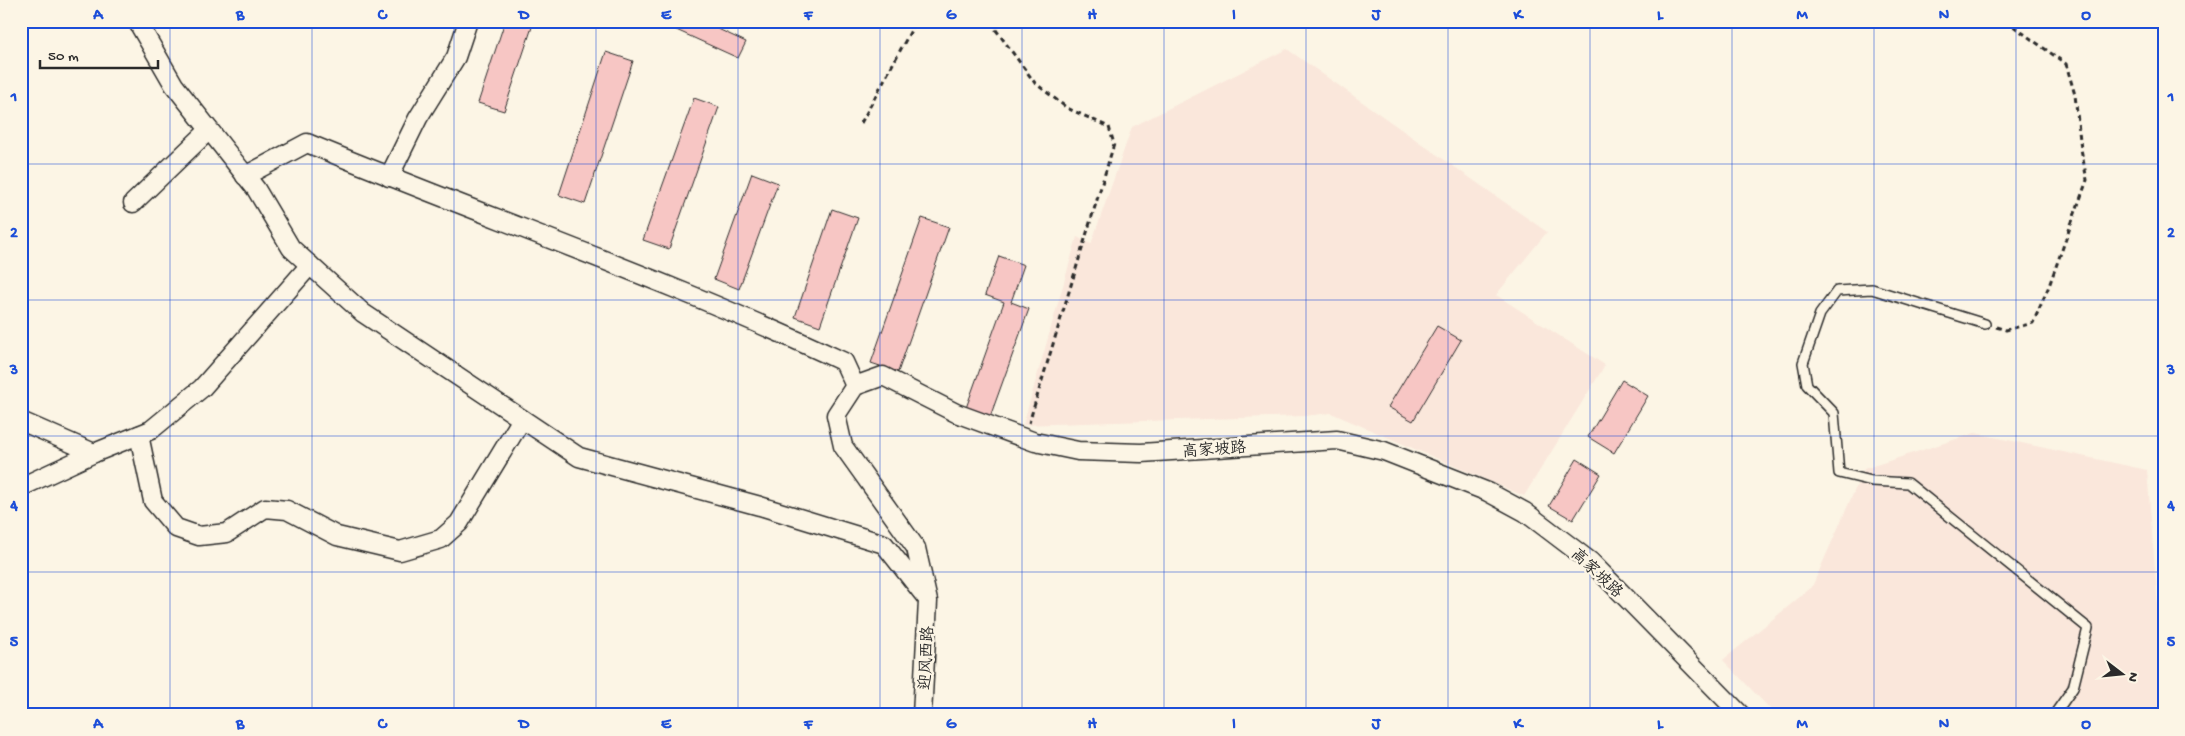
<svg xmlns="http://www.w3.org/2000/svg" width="2185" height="736" font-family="'Gochi Hand','LXGW WenKai TC',sans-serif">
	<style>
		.built { fill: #fae7db }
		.building { fill: #f7c6c4; stroke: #2b2b2b }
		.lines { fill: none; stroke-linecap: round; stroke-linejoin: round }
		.lane-casing { stroke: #2b2b2b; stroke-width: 12 }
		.street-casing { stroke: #2b2b2b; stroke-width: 21 }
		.path { stroke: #2b2b2b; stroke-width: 3; stroke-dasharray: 5 4; stroke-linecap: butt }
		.lane { stroke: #fcf5e5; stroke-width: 9 }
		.street { stroke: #fcf5e5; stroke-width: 18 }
		.grid { fill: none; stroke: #1d4ed8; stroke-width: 1; stroke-opacity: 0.55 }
		.labels { text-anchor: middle; stroke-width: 5; stroke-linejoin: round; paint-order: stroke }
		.street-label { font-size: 16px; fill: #2b2b2b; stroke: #fcf5e5 }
		.neatline { fill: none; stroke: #1d4ed8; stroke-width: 2 }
		.grid-label { font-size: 16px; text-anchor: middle; font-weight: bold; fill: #1d4ed8 }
	</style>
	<rect width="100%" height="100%" fill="#fcf5e5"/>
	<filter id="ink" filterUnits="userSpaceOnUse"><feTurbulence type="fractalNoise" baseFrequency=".02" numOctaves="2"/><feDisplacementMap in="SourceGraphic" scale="10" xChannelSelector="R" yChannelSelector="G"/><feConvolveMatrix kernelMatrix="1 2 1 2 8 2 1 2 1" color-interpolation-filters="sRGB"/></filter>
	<g filter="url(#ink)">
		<g class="built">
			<polygon points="1287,49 1547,232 1496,295 1605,365 1524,496 1331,413 1304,416 1023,425 1077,237 1091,244 1132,127"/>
			<polygon points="1975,433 2147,470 2164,681 2164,715 1776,715 1723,660 1812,587 1864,469"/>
		</g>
		<g class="building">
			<polygon points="505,21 534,21 504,111 478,103"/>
			<polygon points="662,21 701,21 746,42 738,58 661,23"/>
			<polygon points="606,52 633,61 585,204 559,195"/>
			<polygon points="694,98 719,107 669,249 643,240"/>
			<polygon points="752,173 778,183 739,289 714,279"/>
			<polygon points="832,209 858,218 820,326 795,317"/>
			<polygon points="922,218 949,227 898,372 871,363"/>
			<polygon points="999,256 1024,265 1011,302 1029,309 990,417 966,408 1004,302 985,295"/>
			<polygon points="1437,326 1461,340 1413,421 1388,407"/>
			<polygon points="1622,380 1648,396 1614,453 1588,437"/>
			<polygon points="1577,459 1601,474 1573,520 1549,506"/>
		</g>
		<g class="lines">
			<g class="lane-casing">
				<polyline id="lane" points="1985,324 1872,289 1837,291 1820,314 1803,363 1807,385 1834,413 1839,473 1872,481 1908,483 2088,628 2073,688 2054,715"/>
			</g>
			<g class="street-casing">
				<g id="street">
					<polyline points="137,21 174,85 256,189 291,248 363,313 579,457 760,506 884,544 925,596"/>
					<path d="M 245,176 L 307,143 C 486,217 669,280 844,362 L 855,386"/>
					<polyline points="389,177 418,118 456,57 468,21"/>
					<polyline points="133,203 209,130"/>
					<polyline points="21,421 94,453 21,487"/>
					<polyline points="139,435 153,501 176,528 199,536 227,533 265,508 287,510 337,536 400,551 441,539 459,523 522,419"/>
					<polyline points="94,453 151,430 202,388 310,265"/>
					<polyline points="922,715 928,601 916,548 843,446 836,415 855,386 883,376 956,413 1035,442 1078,451 1141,453 1337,440 1384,451 1488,492 1525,512 1591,562 1741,715"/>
				</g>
			</g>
			<g class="path">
				<polyline points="993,21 996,30 1035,83 1067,108 1109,127 1114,144 1029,423"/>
				<polyline points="861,123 916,21"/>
				<polyline points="1996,327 2006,330 2033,323 2049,286 2087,180 2081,149 2075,95 2066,64 2006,21"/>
			</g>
			<use href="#lane" class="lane"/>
			<use href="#street" class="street"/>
		</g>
	</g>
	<path class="grid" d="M 170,21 L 170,715M 312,21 L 312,715M 454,21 L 454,715M 596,21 L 596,715M 738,21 L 738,715M 880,21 L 880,715M 1022,21 L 1022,715M 1164,21 L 1164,715M 1306,21 L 1306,715M 1448,21 L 1448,715M 1590,21 L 1590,715M 1732,21 L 1732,715M 1874,21 L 1874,715M 2016,21 L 2016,715M 21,164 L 2164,164M 21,300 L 2164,300M 21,436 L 2164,436M 21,572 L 2164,572"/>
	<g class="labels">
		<g class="street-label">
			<text transform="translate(1214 448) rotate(-4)" y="6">高家坡路</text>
			<text transform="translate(1598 572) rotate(43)" y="6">高家坡路</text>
			<text transform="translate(925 658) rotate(-87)" y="6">迎风西路</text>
		</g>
	</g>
	<rect width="2185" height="736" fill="none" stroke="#fcf5e5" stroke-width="55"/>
	<g transform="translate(2122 674) rotate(106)" stroke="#fcf5e5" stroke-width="4" paint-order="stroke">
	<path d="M0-4L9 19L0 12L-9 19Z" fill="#2b2b2b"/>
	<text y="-8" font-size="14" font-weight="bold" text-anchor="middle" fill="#2b2b2b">N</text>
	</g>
	<path d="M40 60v8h118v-8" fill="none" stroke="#2b2b2b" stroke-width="2.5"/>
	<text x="48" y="60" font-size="15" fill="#2b2b2b" stroke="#fcf5e5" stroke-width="4" paint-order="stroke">50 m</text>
	<rect x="28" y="28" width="2130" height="680" class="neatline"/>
	<g class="grid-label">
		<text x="98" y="19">A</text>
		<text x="240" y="19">B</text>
		<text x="382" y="19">C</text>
		<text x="524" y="19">D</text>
		<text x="666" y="19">E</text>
		<text x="808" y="19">F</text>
		<text x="951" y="19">G</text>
		<text x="1092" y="19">H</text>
		<text x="1234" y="19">I</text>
		<text x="1376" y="19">J</text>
		<text x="1518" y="19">K</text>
		<text x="1660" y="19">L</text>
		<text x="1802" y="19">M</text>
		<text x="1944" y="19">N</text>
		<text x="2086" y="19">O</text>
		<text x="14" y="101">1</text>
		<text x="2171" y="101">1</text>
		<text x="14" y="237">2</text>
		<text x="2171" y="237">2</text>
		<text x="14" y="374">3</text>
		<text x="2171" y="374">3</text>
		<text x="14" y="510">4</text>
		<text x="2171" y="510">4</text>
		<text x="14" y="646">5</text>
		<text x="2171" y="646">5</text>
		<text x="98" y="728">A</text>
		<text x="240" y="728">B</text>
		<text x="382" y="728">C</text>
		<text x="524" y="728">D</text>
		<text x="666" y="728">E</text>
		<text x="808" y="728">F</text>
		<text x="951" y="728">G</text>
		<text x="1092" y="728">H</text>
		<text x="1234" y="728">I</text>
		<text x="1376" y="728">J</text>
		<text x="1518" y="728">K</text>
		<text x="1660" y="728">L</text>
		<text x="1802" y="728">M</text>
		<text x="1944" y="728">N</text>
		<text x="2086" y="728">O</text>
	</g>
</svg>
